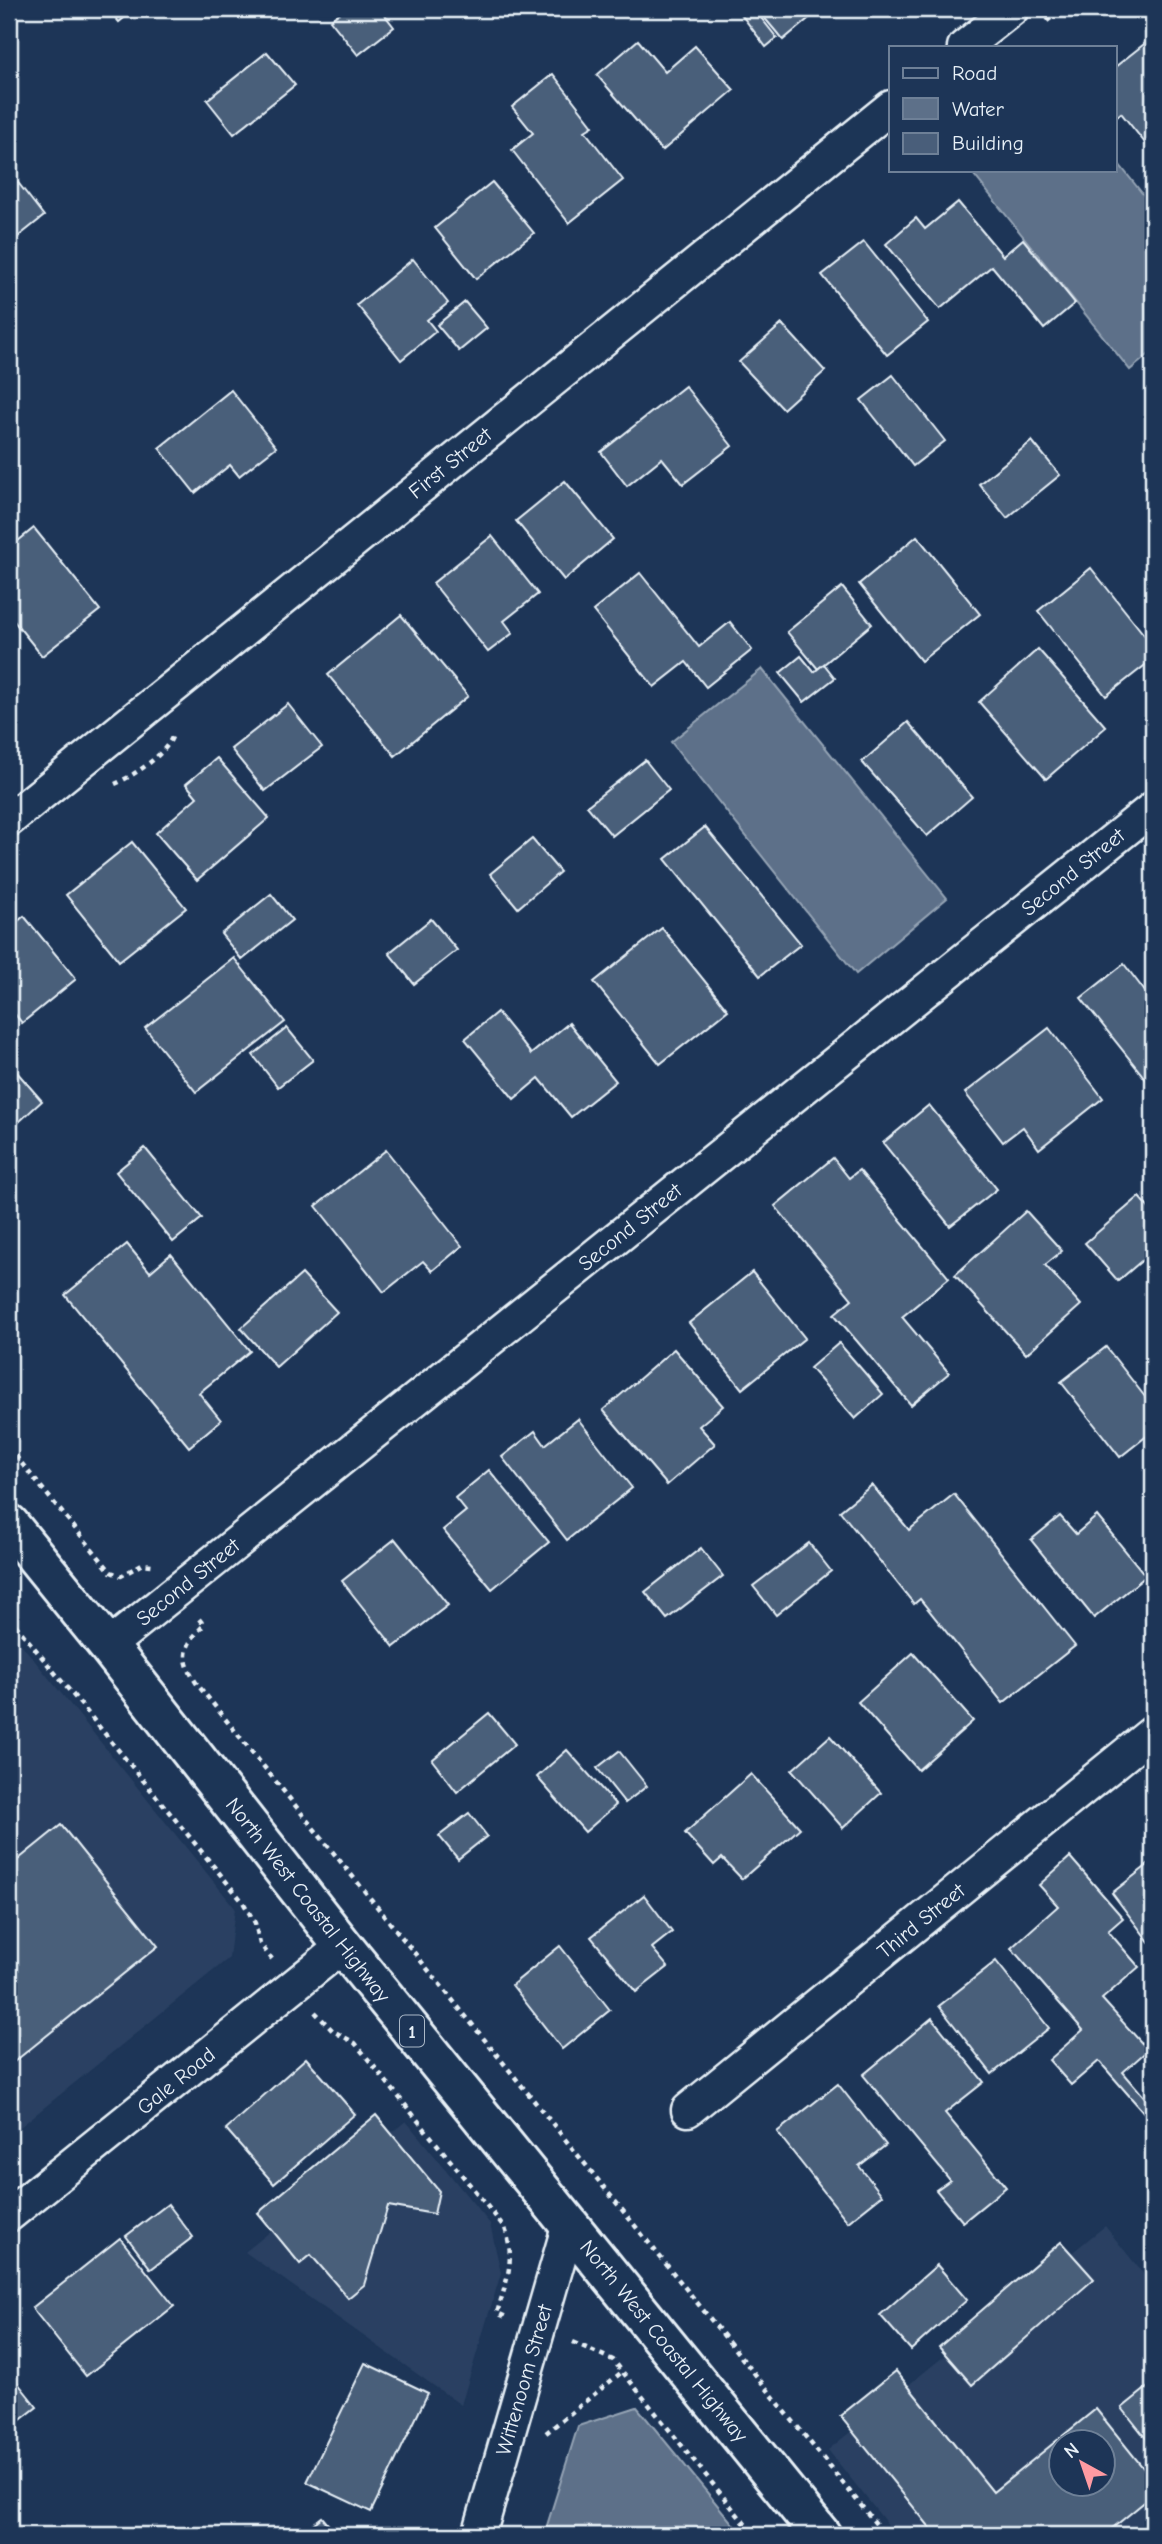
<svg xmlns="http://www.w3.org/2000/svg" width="1162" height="2544" font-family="'Comic Neue',sans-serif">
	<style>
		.built { fill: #2a4162; fill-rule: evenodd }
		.water { fill: #5d7089; stroke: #95a4b5; stroke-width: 2 }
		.building { fill: #495e7a; stroke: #e8f1f8; stroke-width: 2; fill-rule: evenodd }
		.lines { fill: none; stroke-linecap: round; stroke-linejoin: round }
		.street-casing { stroke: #e8f1f8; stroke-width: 37 }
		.highway-casing { stroke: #e8f1f8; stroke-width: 44 }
		.path { stroke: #e8f1f8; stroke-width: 4.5; stroke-dasharray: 5 5; stroke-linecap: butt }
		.street { stroke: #1d3557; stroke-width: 32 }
		.highway { stroke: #1d3557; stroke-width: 38 }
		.labels { text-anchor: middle; stroke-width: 5; stroke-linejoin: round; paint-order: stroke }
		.shield { fill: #1d3557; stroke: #abb9c8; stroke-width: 2 }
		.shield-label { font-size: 19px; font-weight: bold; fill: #e8f1f8 }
		.street-label { font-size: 21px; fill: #e8f1f8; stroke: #1d3557 }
	</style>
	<rect width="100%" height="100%" fill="#1d3557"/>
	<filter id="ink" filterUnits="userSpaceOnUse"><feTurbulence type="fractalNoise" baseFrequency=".0143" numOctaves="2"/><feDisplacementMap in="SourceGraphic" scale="14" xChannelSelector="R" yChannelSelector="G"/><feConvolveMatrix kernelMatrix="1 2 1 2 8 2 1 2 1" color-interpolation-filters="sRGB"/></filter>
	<g filter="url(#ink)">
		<g class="built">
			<polygon points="9,1629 235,1908 229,1958 9,2136"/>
			<polygon points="406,2121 490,2224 501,2273 461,2405 245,2252"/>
			<path d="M 1105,2226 L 1153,2286 L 1153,2535 L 896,2535 L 828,2450 ZM 1060,2442 L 1102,2442 L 1102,2484 L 1060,2484 Z"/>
		</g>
		<g class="water">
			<polygon points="1115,159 1153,207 1153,351 1130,370 970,170 1115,170"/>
			<polygon points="762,669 947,898 856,974 671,742"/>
			<polygon points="637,2407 742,2535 544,2535 578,2426"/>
		</g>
		<g class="building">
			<polygon points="108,9 135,9 119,22"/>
			<polygon points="345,9 380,9 394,27 358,55 330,20"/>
			<polygon points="737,9 754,9 777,38 766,47"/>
			<polygon points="757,9 820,9 783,40"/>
			<polygon points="1153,37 1153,153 1121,113 1115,118 1115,67"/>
			<polygon points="638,40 665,72 695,46 734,90 662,151 597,75"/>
			<polygon points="267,52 295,85 234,134 207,100"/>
			<polygon points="553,74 593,126 585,131 623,180 569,223 512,150 533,133 512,107"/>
			<polygon points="9,171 44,216 9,244"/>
			<polygon points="492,182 534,233 476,279 435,228"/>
			<polygon points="958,202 1003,256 1023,239 1075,303 1044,329 992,266 940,309 886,244 916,218 925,229"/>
			<polygon points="864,242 928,322 887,355 822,275"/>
			<polygon points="413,259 448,303 427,320 436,331 401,360 357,305"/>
			<polygon points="465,302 487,328 459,351 437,325"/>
			<polygon points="782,324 825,371 783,409 739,362"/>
			<polygon points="893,375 945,441 913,466 861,400"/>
			<polygon points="685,386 732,446 683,484 662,458 627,486 601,452"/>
			<polygon points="231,390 276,447 239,476 230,465 195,493 159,448"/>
			<polygon points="1032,441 1060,475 1007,518 979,484"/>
			<polygon points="565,481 613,539 564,580 516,521"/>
			<polygon points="34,528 100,610 42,656 9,615 9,540 13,545"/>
			<polygon points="492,536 538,594 504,621 513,633 488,652 433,583"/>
			<polygon points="917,536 980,614 921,661 859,584"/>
			<polygon points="1091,568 1153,646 1153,659 1106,696 1038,611"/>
			<polygon points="640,573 699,647 730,622 752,650 706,687 686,662 654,687 593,611"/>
			<polygon points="842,587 872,624 818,669 787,632"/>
			<polygon points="401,615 468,696 395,756 328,675"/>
			<polygon points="1038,649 1106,727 1046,779 979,702"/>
			<polygon points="801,656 814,672 824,664 835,678 804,702 780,673"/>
			<polygon points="288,704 322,747 265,791 231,749"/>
			<polygon points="908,722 972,797 927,836 862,762"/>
			<polygon points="217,758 269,818 197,880 156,833 197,797 186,784"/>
			<polygon points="645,760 669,790 612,836 587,806"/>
			<polygon points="705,827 801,944 760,976 665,859"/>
			<polygon points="532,839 560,872 518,908 490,874"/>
			<polygon points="132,842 186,908 119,961 66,895"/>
			<polygon points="271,894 292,920 242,960 221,934"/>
			<polygon points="24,916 76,979 22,1023 9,1007 9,929"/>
			<polygon points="431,919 457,950 414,984 389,953"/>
			<polygon points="662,928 728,1010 660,1064 594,982"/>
			<polygon points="234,958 285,1022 196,1092 145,1028"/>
			<polygon points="1124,964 1153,1002 1153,1078 1148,1082 1081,998"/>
			<polygon points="497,1012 531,1054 569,1023 616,1081 571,1117 539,1078 514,1099 465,1039"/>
			<polygon points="287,1028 313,1060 278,1087 253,1055"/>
			<polygon points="1049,1028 1103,1098 1039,1149 1023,1127 1003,1142 965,1093"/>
			<polygon points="9,1063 42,1101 9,1131"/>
			<polygon points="929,1105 997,1189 950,1226 883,1143"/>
			<polygon points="145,1148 202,1218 173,1242 116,1172"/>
			<polygon points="386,1150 462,1246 432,1271 423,1261 384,1292 316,1206"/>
			<polygon points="833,1158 849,1178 859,1170 949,1278 902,1317 949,1373 911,1405 834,1314 852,1299 775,1206"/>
			<polygon points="1139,1197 1153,1213 1153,1251 1118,1281 1085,1243"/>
			<polygon points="1026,1211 1062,1251 1045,1265 1081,1305 1026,1354 955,1275"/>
			<polygon points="127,1244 150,1272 171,1254 250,1351 199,1393 221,1420 189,1447 65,1295"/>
			<polygon points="752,1272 805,1338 742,1389 689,1323"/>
			<polygon points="302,1274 337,1312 276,1367 241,1328"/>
			<polygon points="839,1343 883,1394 855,1419 810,1368"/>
			<polygon points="1106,1347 1153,1407 1153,1431 1120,1457 1061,1382"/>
			<polygon points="674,1349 723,1406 699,1426 715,1444 667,1485 603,1410"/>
			<polygon points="578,1419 632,1488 567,1540 502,1457 535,1431 545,1445"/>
			<polygon points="489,1470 549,1542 492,1589 443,1530 466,1511 455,1498"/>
			<polygon points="872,1485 909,1530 954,1494 1075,1646 1003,1703 920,1599 914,1604 840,1511"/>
			<polygon points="1060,1516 1076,1534 1097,1516 1146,1576 1094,1618 1031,1540"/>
			<polygon points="395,1539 448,1605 394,1647 342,1581"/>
			<polygon points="809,1543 831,1571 776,1615 753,1586"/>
			<polygon points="701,1548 723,1576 667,1619 645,1592"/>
			<polygon points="913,1653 973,1721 918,1770 858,1702"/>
			<polygon points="489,1713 515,1744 457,1792 432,1760"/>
			<polygon points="830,1736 881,1793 843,1828 792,1770"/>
			<polygon points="567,1750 616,1805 585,1832 537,1777"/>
			<polygon points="619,1751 647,1786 625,1803 597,1768"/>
			<polygon points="751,1774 800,1828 742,1879 722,1858 714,1865 685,1833"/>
			<polygon points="469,1813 487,1836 458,1859 439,1836"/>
			<polygon points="61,1825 158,1946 9,2066 9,1867"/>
			<polygon points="1070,1857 1123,1918 1108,1931 1139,1967 1102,1999 1148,2050 1123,2072 1153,2107 1153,2123 1099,2061 1071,2085 1049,2060 1083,2030 1011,1948 1058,1906 1039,1885"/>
			<polygon points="1153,1861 1153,1947 1112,1893"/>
			<polygon points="644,1895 672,1932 652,1948 668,1967 636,1992 591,1937"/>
			<polygon points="560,1946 610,2010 562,2049 512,1985"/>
			<polygon points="996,1961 1049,2028 992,2074 939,2006"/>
			<polygon points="932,2018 984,2082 945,2113 1006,2187 963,2222 936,2190 950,2180 863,2075"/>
			<polygon points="306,2058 355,2114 274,2184 226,2129"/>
			<polygon points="838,2084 886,2145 859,2166 882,2195 848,2222 777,2132"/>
			<polygon points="376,2115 439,2191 434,2214 388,2206 364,2285 348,2298 311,2255 300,2264 258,2213"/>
			<polygon points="168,2204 193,2237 151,2269 126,2236"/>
			<polygon points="120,2238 174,2306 86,2376 32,2308"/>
			<polygon points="1061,2242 1094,2279 972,2385 939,2347"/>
			<polygon points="937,2265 967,2300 911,2350 880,2315"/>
			<polygon points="365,2363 428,2393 371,2512 307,2482"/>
			<path d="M 896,2371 L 993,2492 L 1096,2409 L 1153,2480 L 1153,2495 L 1104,2535 L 936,2535 L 840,2416 ZM 1060,2442 L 1102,2442 L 1102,2484 L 1060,2484 Z"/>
			<polygon points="9,2372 37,2407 9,2429"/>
			<polygon points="1153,2383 1153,2447 1122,2408"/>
			<polygon points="322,2517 337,2535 299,2535"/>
		</g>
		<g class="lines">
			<g class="street-casing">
				<g id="street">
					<polyline points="964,47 1012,9"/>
					<polyline points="9,820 891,107"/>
					<polyline points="108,1646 1153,808"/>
					<polyline points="688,2110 1153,1732"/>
					<polyline points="9,2215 343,1946"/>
					<polyline points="479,2535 569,2224"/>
				</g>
			</g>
			<g class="highway-casing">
				<polyline id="highway" points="9,1524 108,1646 343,1946 821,2535"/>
			</g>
			<g class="path">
				<polyline points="1047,21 1062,9"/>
				<path d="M 115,784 C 133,776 165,755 172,737"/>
				<polyline points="9,1448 111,1572 121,1576 142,1564 152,1565"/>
				<polyline points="9,1617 243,1902 255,1923 260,1944 272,1959"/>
				<path d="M 199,1619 L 204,1625 C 183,1646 180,1658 197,1684 L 885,2535"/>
				<path d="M 315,2012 L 333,2031 L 355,2043 L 505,2228 C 516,2261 506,2282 497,2313 L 506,2317"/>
				<polyline points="573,2342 613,2360 754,2535"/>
				<polyline points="546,2433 622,2372"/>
			</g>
			<use href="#street" class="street"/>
			<use href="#highway" class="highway"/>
		</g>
	</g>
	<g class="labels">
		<rect class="shield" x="400" y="2015.5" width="24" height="31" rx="5"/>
		<g class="shield-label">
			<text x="412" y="2038">1</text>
		</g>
		<g class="street-label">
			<text transform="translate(450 463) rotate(-39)" y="7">First Street</text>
			<text transform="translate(1073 872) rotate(-39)" y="7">Second Street</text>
			<text transform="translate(630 1227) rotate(-39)" y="7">Second Street</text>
			<text transform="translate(188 1582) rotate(-39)" y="7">Second Street</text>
			<text transform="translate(308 1900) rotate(52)" y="7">North West Coastal Highway</text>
			<text transform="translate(921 1921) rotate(-39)" y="7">Third Street</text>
			<text transform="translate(176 2081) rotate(-39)" y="7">Gale Road</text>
			<text transform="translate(664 2341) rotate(51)" y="7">North West Coastal Highway</text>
			<text transform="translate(524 2380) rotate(-74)" y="7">Wittenoom Street</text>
		</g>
	</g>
	<rect width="1162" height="2544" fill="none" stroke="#1d3557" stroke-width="35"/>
	<rect x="18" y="18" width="1127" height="2509" fill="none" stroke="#e8f1f8" stroke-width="2.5" filter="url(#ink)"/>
	<rect x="889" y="46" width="228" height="126" fill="#1d3557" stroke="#6e8097" stroke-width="2"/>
	<rect x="903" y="68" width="35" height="10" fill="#1d3557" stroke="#6e8097" stroke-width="2"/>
	<text x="952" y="80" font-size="21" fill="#e8f1f8">Road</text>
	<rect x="903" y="98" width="35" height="21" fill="#5d7089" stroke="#6e8097" stroke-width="2"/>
	<text x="952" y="116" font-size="21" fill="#e8f1f8">Water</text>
	<rect x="903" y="133" width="35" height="21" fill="#495e7a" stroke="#6e8097" stroke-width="2"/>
	<text x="952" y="150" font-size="21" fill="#e8f1f8">Building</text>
	<g transform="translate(1082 2463) rotate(320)"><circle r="33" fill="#1d3557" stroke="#6e8097" stroke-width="2"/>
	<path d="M0-5L12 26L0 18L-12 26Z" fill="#ff9aa2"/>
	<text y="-10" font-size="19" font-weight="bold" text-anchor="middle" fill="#e8f1f8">N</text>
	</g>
</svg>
